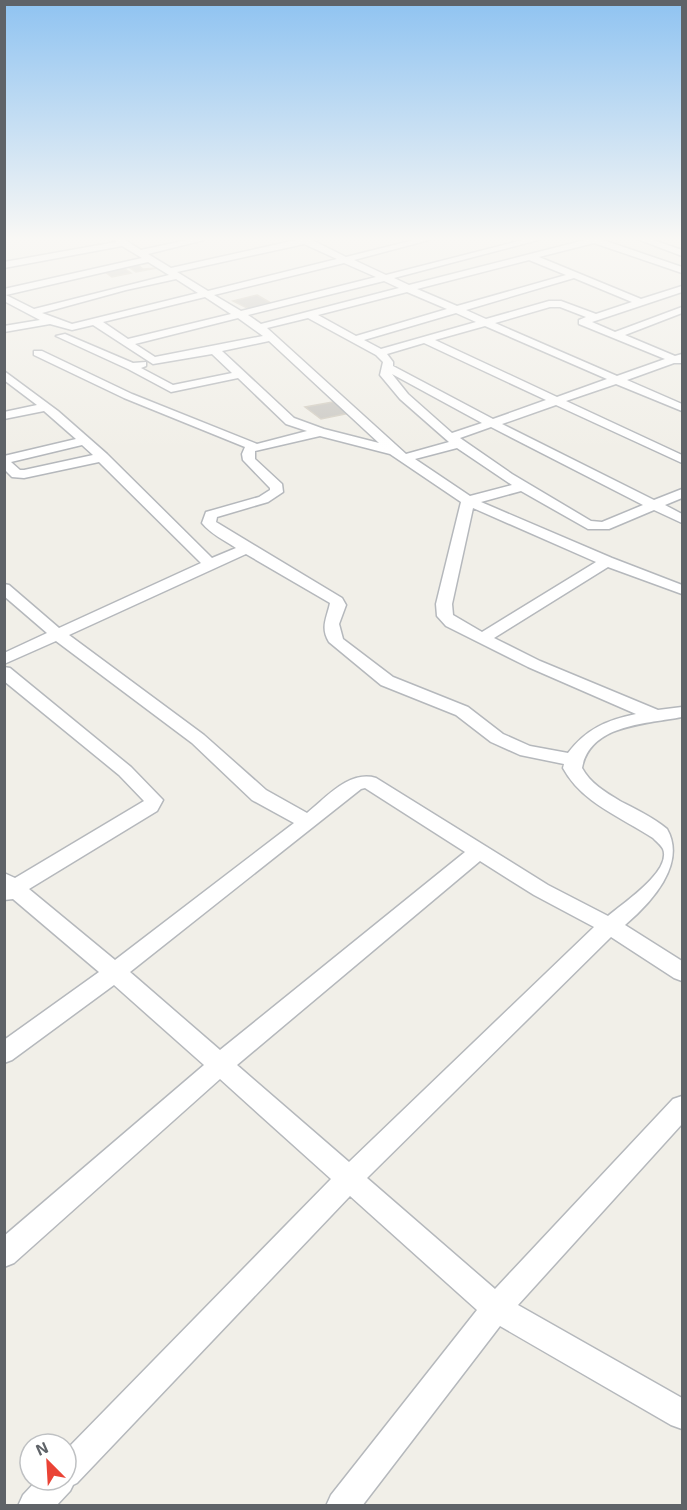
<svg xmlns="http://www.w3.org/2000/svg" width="687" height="1510" font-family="'Exo 2',sans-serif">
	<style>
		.building { fill: #cccac5; stroke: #d6d1c6; stroke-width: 1.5 }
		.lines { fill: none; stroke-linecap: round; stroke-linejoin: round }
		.minor-casing { stroke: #b5b8bc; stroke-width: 3 }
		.minor { fill: #fff; fill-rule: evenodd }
	</style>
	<rect width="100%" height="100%" fill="#f1efe8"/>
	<g class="building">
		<polygon points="146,261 149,263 138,265 143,269 157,268 136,272 125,265"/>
		<polygon points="121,266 131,273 112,277 102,270"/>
		<polygon points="257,295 271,303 249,309 233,301"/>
		<polygon points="338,401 350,413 321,419 305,407"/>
	</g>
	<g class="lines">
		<g class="minor-casing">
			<g id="minor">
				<path d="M 115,240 L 125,240 L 141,250 L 187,240 L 204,240 L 148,254 L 171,268 L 296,240 L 312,240 L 346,257 L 414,240 L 429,240 L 354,260 L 386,275 L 523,240 L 538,240 L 394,278 L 409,285 L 585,240 L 603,240 L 682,267 L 682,273 L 594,243 L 539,257 L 641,299 L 682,286 L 682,292 L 592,322 L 615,332 L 682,307 L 682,313 L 625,335 L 675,356 L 682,354 L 682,363 L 674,363 L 627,380 L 682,404 L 682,411 L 616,384 L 566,401 L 682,455 L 682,463 L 556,405 L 502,424 L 654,500 L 682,489 L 682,498 L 665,505 L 682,514 L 682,523 L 654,510 L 609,529 L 588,529 L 521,491 L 481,502 L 612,558 L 682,585 L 682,594 L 608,567 L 494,638 L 540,661 L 658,710 L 682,707 L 682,717 C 647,724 590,724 582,768 C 590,783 605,792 620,801 C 635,809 653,817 667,829 C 687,864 651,903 625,925 L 682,961 L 682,981 L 674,978 L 611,937 L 367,1178 L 495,1289 L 673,1099 L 682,1096 L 682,1124 L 518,1305 L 682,1398 L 682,1429 L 671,1425 L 500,1326 L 362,1506 L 326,1506 L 331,1495 L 477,1310 L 350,1196 L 77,1483 L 73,1485 L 70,1491 L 56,1506 L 18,1506 L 23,1495 L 37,1480 L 66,1480 L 66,1450 L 331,1179 L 220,1079 L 14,1263 L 4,1267 L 4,1236 L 204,1065 L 114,985 L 12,1060 L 4,1063 L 4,1040 L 99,972 L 13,899 L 4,900 L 4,873 L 15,878 L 144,801 L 119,775 L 4,681 L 4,667 L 10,668 L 131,767 L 163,800 L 157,811 L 29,889 L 115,960 L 294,823 L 252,800 L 192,743 L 56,641 L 4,664 L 4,653 L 47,633 L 4,596 L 4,584 L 9,585 L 59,628 L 201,563 L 99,462 L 24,478 L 12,477 L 4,469 L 4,456 L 76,439 L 44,411 L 4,419 L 4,412 L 37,405 L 4,380 L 4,371 L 58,411 L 107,454 L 212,558 L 236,548 C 224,540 211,534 202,523 L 206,512 L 259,497 L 270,490 L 270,488 L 243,460 L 242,454 L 245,447 L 124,398 L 34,355 L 34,351 L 42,351 L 132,394 L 257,444 L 307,431 L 286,424 L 238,378 L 171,392 L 128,369 L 56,336 L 65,334 L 133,363 L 146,362 L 146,366 L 141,368 L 173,385 L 232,373 L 212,354 L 153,364 L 93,325 L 72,330 L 50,324 L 4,332 L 4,326 L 40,320 L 4,301 L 4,289 L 142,258 L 122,246 L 4,268 L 4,262 L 116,242 ZM 304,244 L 337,259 L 208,291 L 177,272 ZM 529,260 L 566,275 L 457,306 L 417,289 ZM 148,262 L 169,275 L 34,309 L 6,295 ZM 344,263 L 376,277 L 241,311 L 214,295 ZM 574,278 L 632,302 L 596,314 L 561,301 L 549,301 L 486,319 L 466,310 ZM 176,279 L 198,293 L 72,324 L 42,313 L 126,290 ZM 384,281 L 399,288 L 261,324 L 248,315 ZM 407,292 L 447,309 L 356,336 L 318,315 ZM 205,297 L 231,314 L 128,339 L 103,322 ZM 550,307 L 560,307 L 586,317 L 579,320 L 579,324 L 665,359 L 617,376 L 495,323 ZM 456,313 L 476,322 L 381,349 L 364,340 ZM 238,318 L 263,336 L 155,357 L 135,344 ZM 308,318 L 376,355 L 383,362 L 380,375 L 400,399 L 449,442 L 406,454 L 267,328 ZM 485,326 L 607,379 L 557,397 L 435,340 ZM 269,341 L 379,443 L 324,429 L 294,418 L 222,351 ZM 424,343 L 546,400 L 493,419 L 393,366 L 393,362 L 387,354 ZM 392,374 L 482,423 L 452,433 L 408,394 ZM 491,427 L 643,505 L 602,522 L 591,521 L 512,474 L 460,438 ZM 320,436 L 390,454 L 461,502 L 436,604 L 437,616 L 446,626 L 528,667 L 636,714 C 607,720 586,729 568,753 L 530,746 L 503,734 L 468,707 L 393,677 L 343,639 L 339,624 L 346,605 L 342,598 L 216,522 L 217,517 L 268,502 L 283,492 L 282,484 L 255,459 L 255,451 ZM 82,445 L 93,455 L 24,470 L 20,470 L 11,462 ZM 457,448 L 512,485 L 470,496 L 415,459 ZM 473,508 L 596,562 L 482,632 L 453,615 L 452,604 ZM 246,554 L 330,603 C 327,618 320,627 329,642 L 381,685 L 456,715 L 491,742 L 520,755 L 564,764 L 563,768 C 582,803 621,817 653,838 C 656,841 661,845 663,849 C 672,871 623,903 608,916 L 548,885 L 376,778 C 349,770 326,798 307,813 L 266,790 L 204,735 L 69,635 ZM 365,788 L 465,852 L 220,1050 L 130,972 L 361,789 ZM 480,861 L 534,895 L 594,927 L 349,1162 L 237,1065 Z"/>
				<polygon points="640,240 653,240 682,250 682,256"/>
			</g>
		</g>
		<use href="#minor" class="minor"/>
	</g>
	<linearGradient id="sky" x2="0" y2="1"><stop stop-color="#8fc3f1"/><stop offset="0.53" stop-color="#f9f8f5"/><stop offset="1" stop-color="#f9f8f5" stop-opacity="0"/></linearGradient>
	<rect width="687" height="451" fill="url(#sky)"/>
	<rect width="687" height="1510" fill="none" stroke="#5f6368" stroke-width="12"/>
	<g transform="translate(48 1462) rotate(336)"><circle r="28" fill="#ffffff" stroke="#bfc1c3" stroke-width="1.5"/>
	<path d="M0-4.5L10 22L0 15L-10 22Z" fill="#ea4335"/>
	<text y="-9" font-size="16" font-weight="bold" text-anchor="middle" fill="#5f6368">N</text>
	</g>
</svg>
